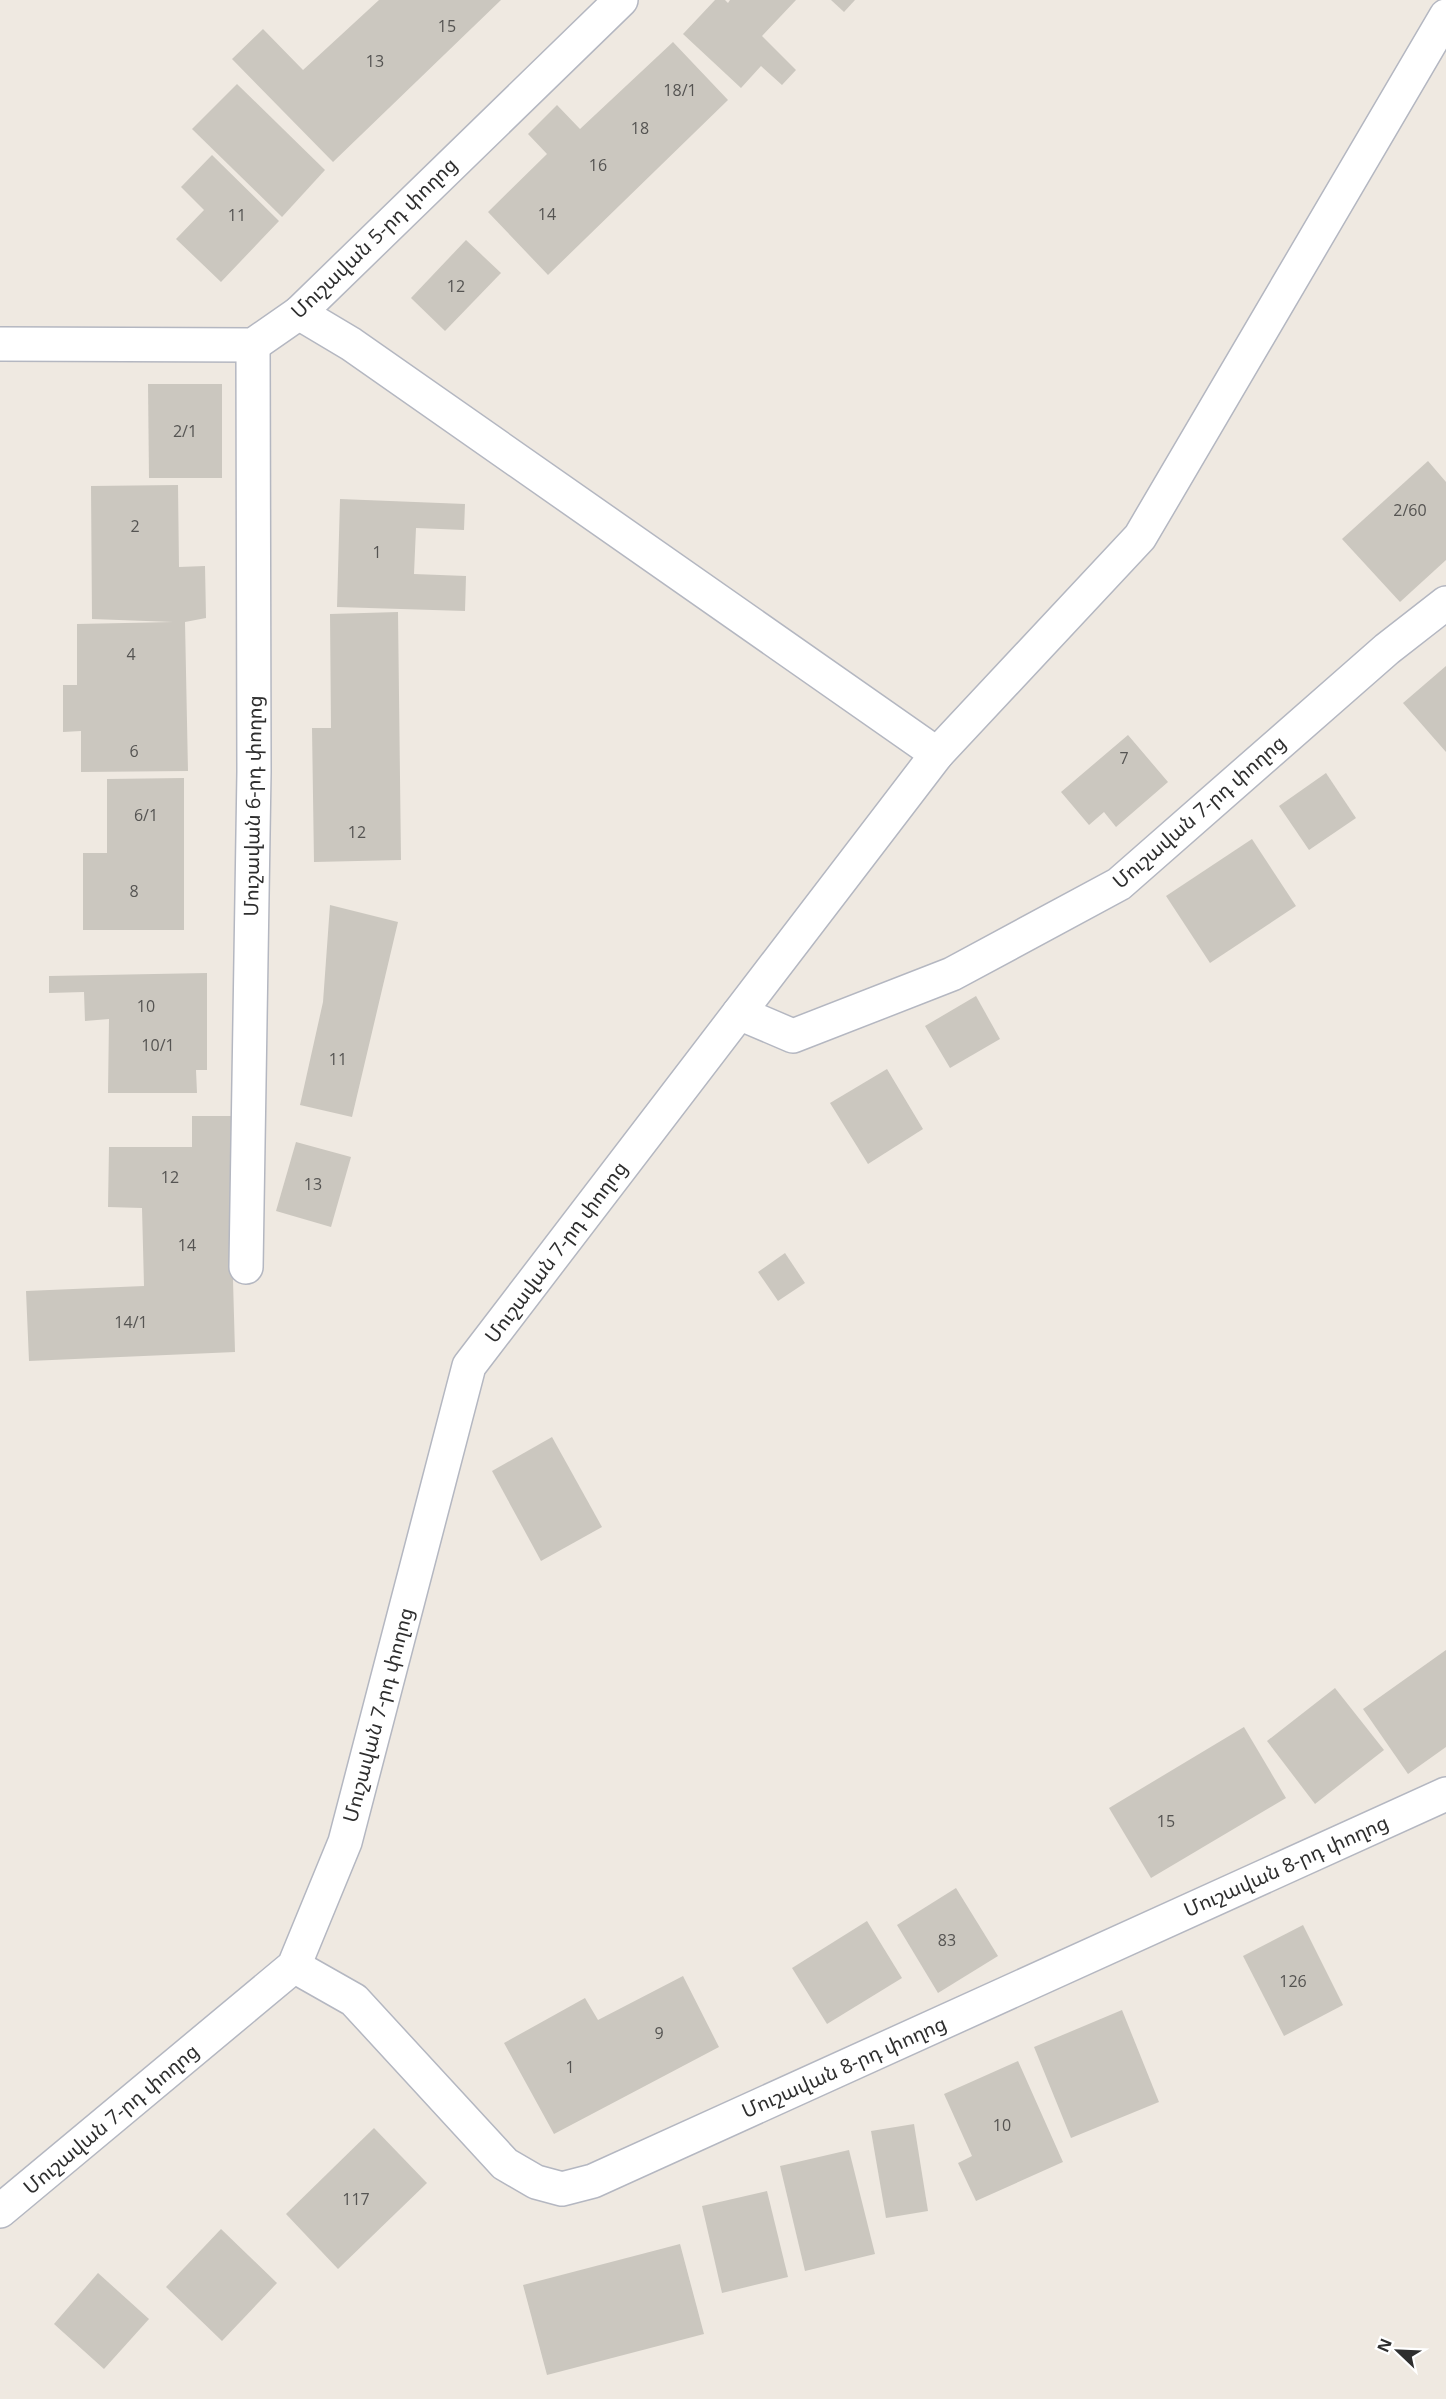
<svg xmlns="http://www.w3.org/2000/svg" width="1446" height="2399" font-family="'Open Sans','Noto Sans Armenian',sans-serif">
	<style>
		.building { fill: #cbc7bf }
		.lines { fill: none; stroke-linecap: round; stroke-linejoin: round }
		.street-casing { stroke: #b4b7c1; stroke-width: 36 }
		.secondary-casing { stroke: #b4b7c1; stroke-width: 36 }
		.street { stroke: #fff; stroke-width: 33 }
		.secondary { stroke: #fff; stroke-width: 33 }
		.labels { text-anchor: middle; stroke-width: 6; stroke-linejoin: round; paint-order: stroke }
		.number-label { font-size: 16px; fill: #555452 }
		.street-label { font-size: 20px; fill: #2e2e2e; stroke: #fff }
	</style>
	<rect width="100%" height="100%" fill="#efe9e1"/>
	<g class="building">
		<polygon points="379,0 501,0 333,162 232,59 263,29 303,70"/>
		<polygon points="715,0 725,0 728,3 730,0 796,0 762,36 796,70 782,85 761,66 741,88 683,34"/>
		<polygon points="831,0 855,0 844,12"/>
		<polygon points="673,42 728,100 548,275 488,212 547,154 528,134 557,105 580,129"/>
		<polygon points="237,84 325,170 282,217 192,129"/>
		<polygon points="212,155 279,221 221,282 176,239 204,210 181,187"/>
		<polygon points="466,240 501,273 445,331 411,298"/>
		<polygon points="148,384 222,384 222,478 149,478"/>
		<polygon points="1428,461 1446,482 1446,560 1400,602 1342,539"/>
		<polygon points="178,485 179,567 205,566 206,618 185,622 188,771 81,772 81,731 63,732 63,685 77,685 77,624 173,622 92,619 91,486"/>
		<polygon points="340,499 465,504 464,530 416,528 414,574 466,576 465,611 337,607"/>
		<polygon points="398,612 401,860 314,862 312,728 331,728 330,614"/>
		<polygon points="1446,666 1446,752 1403,703"/>
		<polygon points="1128,735 1168,782 1116,827 1104,812 1089,825 1061,792"/>
		<polygon points="1326,773 1356,818 1309,850 1279,806"/>
		<polygon points="184,778 184,930 83,930 83,853 107,853 107,779"/>
		<polygon points="1252,839 1296,906 1210,963 1166,896"/>
		<polygon points="330,905 398,922 352,1117 300,1105 323,1002"/>
		<polygon points="207,973 207,1070 196,1070 197,1093 108,1093 109,1019 85,1021 84,992 49,993 49,976"/>
		<polygon points="976,996 1000,1039 950,1068 925,1026"/>
		<polygon points="887,1069 923,1129 868,1164 830,1103"/>
		<polygon points="192,1116 231,1116 231,1208 235,1352 29,1361 26,1291 144,1286 142,1208 108,1207 109,1147 192,1147"/>
		<polygon points="296,1142 351,1157 331,1227 276,1211"/>
		<polygon points="785,1253 805,1283 778,1301 758,1272"/>
		<polygon points="552,1437 602,1527 541,1561 492,1471"/>
		<polygon points="1446,1650 1446,1747 1408,1774 1363,1709"/>
		<polygon points="1335,1688 1384,1750 1315,1804 1267,1741"/>
		<polygon points="1244,1727 1286,1798 1151,1878 1109,1808"/>
		<polygon points="956,1888 998,1956 938,1993 897,1925"/>
		<polygon points="867,1921 902,1978 827,2024 792,1968"/>
		<polygon points="1303,1925 1343,2005 1284,2036 1243,1956"/>
		<polygon points="683,1976 719,2047 554,2134 504,2043 585,1998 598,2020"/>
		<polygon points="1122,2010 1159,2102 1071,2138 1034,2047"/>
		<polygon points="1018,2061 1063,2162 976,2201 958,2163 972,2156 944,2094"/>
		<polygon points="914,2124 928,2211 886,2218 871,2131"/>
		<polygon points="374,2128 427,2183 338,2269 286,2214"/>
		<polygon points="849,2150 875,2254 805,2271 780,2166"/>
		<polygon points="767,2191 788,2277 722,2293 702,2206"/>
		<polygon points="221,2229 277,2283 222,2341 166,2287"/>
		<polygon points="680,2244 704,2334 547,2375 523,2285"/>
		<polygon points="98,2273 149,2319 104,2369 54,2324"/>
	</g>
	<g class="lines">
		<g class="street-casing">
			<g id="street">
				<polyline points="299,313 351,344 937,754"/>
				<polyline points="739,1013 793,1036 952,974 1119,884 1387,649 1446,603"/>
				<polyline points="246,1267 254,772 253,345"/>
				<polyline points="294,1966 354,2000 505,2164 536,2182 562,2189 593,2181 1446,1794"/>
				<polyline points="0,2211 294,1966 345,1842 469,1366 937,754 1140,537 1446,16"/>
			</g>
		</g>
		<g class="secondary-casing">
			<polyline id="secondary" points="0,344 253,345 299,313 621,0"/>
		</g>
		<use href="#street" class="street"/>
		<use href="#secondary" class="secondary"/>
	</g>
	<g class="labels">
		<g class="number-label">
			<text x="447" y="32">15</text>
			<text x="375" y="67">13</text>
			<text x="680" y="96">18/1</text>
			<text x="640" y="134">18</text>
			<text x="598" y="171">16</text>
			<text x="547" y="220">14</text>
			<text x="237" y="221">11</text>
			<text x="456" y="292">12</text>
			<text x="185" y="437">2/1</text>
			<text x="1410" y="516">2/60</text>
			<text x="135" y="532">2</text>
			<text x="377" y="558">1</text>
			<text x="131" y="660">4</text>
			<text x="134" y="757">6</text>
			<text x="1124" y="764">7</text>
			<text x="146" y="821">6/1</text>
			<text x="357" y="838">12</text>
			<text x="134" y="897">8</text>
			<text x="146" y="1012">10</text>
			<text x="158" y="1051">10/1</text>
			<text x="338" y="1065">11</text>
			<text x="170" y="1183">12</text>
			<text x="313" y="1190">13</text>
			<text x="187" y="1251">14</text>
			<text x="131" y="1328">14/1</text>
			<text x="1166" y="1827">15</text>
			<text x="947" y="1946">83</text>
			<text x="1293" y="1987">126</text>
			<text x="659" y="2039">9</text>
			<text x="570" y="2073">1</text>
			<text x="1002" y="2131">10</text>
			<text x="356" y="2205">117</text>
		</g>
		<g class="street-label">
			<text transform="translate(374 238) rotate(-44)" y="7">Մուշավան 5-րդ փողոց</text>
			<text transform="translate(253 806) rotate(-89)" y="7">Մուշավան 6-րդ փողոց</text>
			<text transform="translate(1199 812) rotate(-41)" y="7">Մուշավան 7-րդ փողոց</text>
			<text transform="translate(556 1252) rotate(-53)" y="7">Մուշավան 7-րդ փողոց</text>
			<text transform="translate(378 1715) rotate(-75)" y="7">Մուշավան 7-րդ փողոց</text>
			<text transform="translate(1286 1866) rotate(-24)" y="7">Մուշավան 8-րդ փողոց</text>
			<text transform="translate(844 2067) rotate(-24)" y="7">Մուշավան 8-րդ փողոց</text>
			<text transform="translate(111 2119) rotate(-40)" y="7">Մուշավան 7-րդ փողոց</text>
		</g>
	</g>
	<g transform="translate(1398 2351) rotate(293)" stroke="#ffffff" stroke-width="4.5" paint-order="stroke">
	<path d="M0-4.5L10 22L0 15L-10 22Z" fill="#2e2e2e"/>
	<text y="-9" font-size="16" font-weight="bold" text-anchor="middle" fill="#2e2e2e">N</text>
	</g>
</svg>
